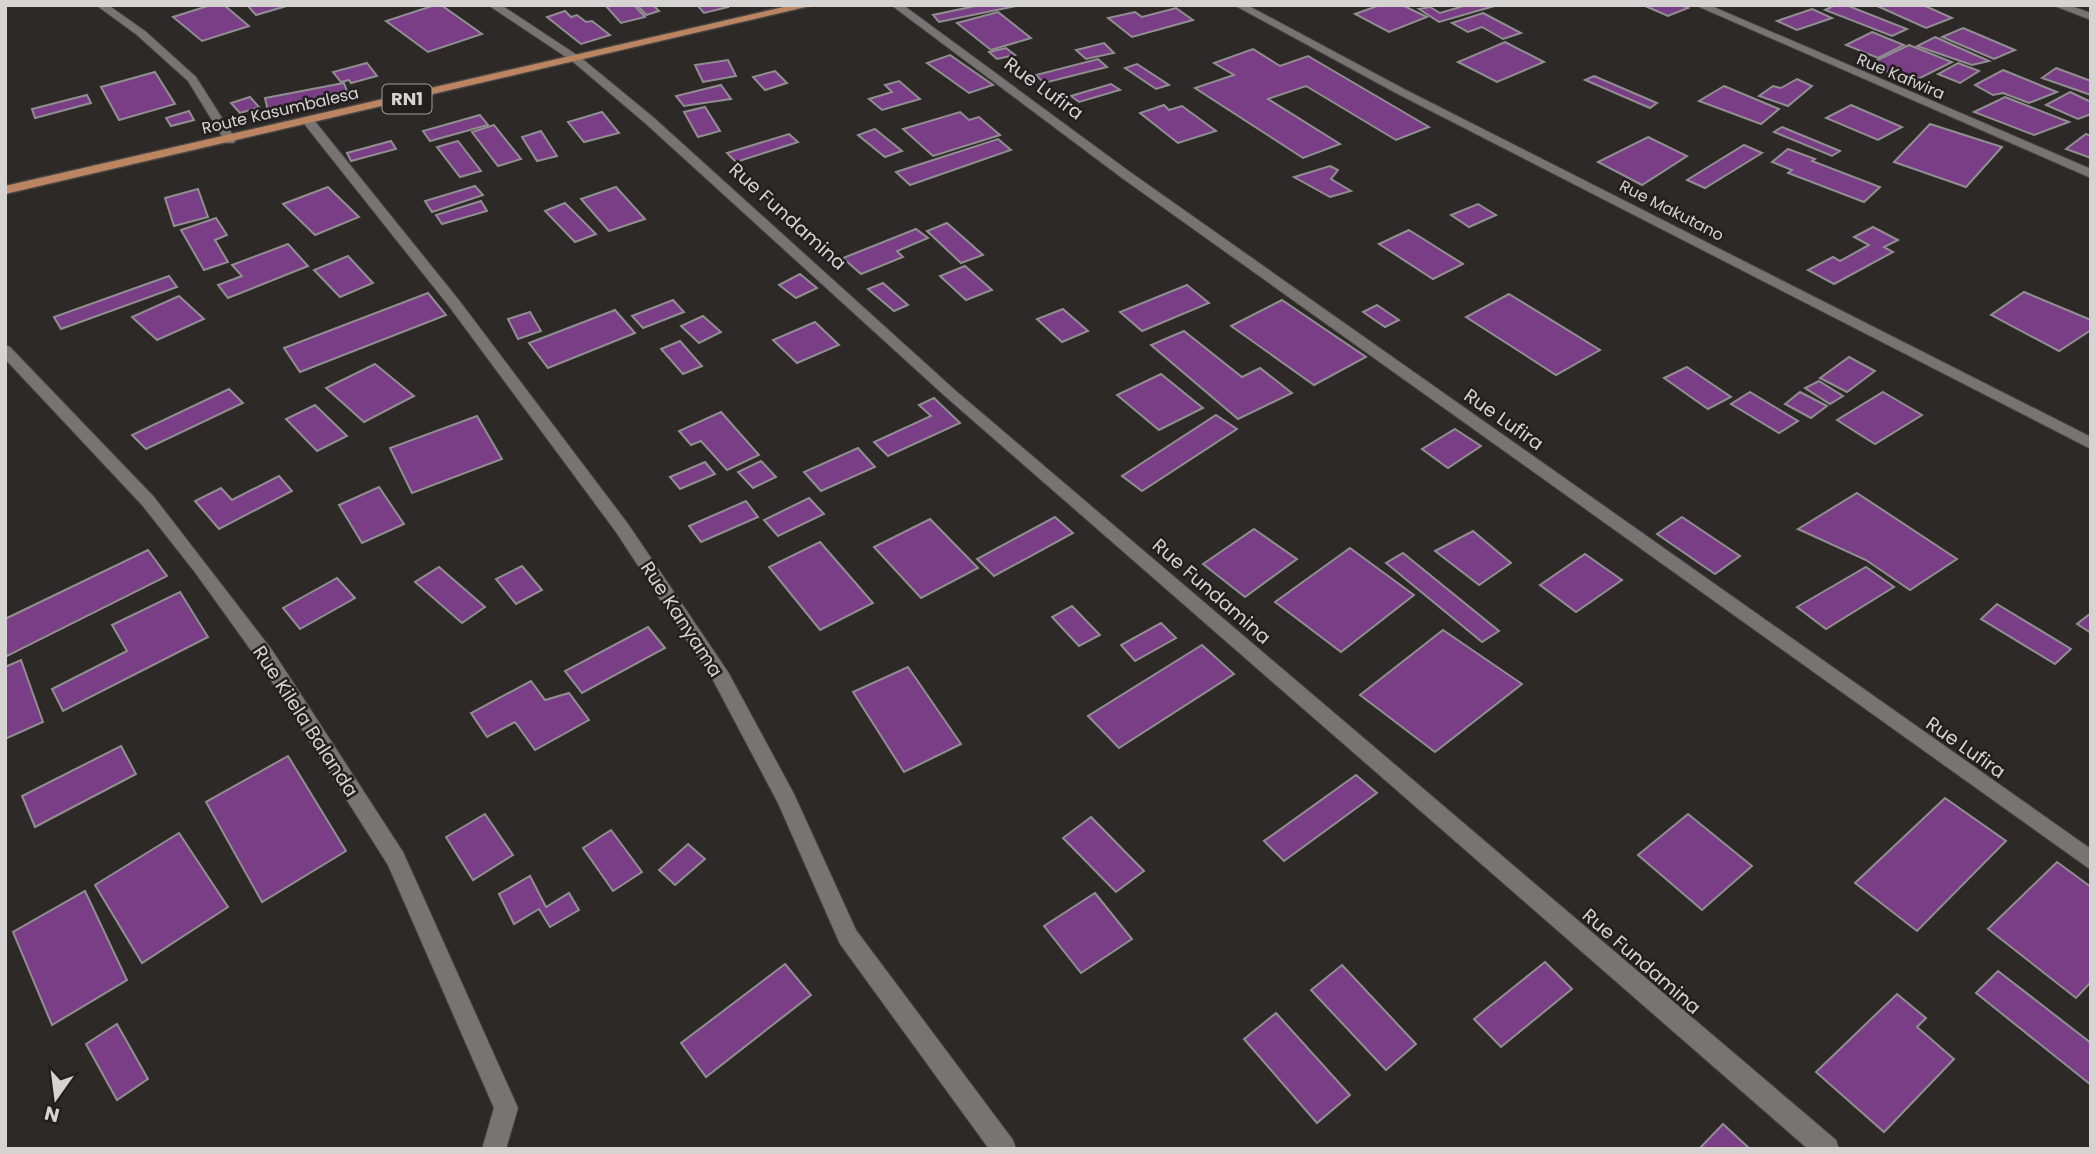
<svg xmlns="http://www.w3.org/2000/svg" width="2096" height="1154" font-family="Poppins,sans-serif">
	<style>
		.building { fill: #7a3e86; stroke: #918e91; stroke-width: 2 }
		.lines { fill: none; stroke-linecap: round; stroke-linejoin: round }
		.minor-casing { stroke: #474443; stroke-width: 2 }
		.trunk-casing { stroke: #474443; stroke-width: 3 }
		.minor { fill: #787472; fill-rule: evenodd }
		.trunk { fill: #ba8560; fill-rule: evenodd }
		.labels { text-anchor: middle; stroke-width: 5; stroke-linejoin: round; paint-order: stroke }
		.far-street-label { font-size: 16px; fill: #d6d4d3; stroke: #231f1e }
		.shield { fill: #231f1e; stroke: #a09e9d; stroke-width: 2 }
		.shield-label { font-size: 18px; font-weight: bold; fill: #d6d4d3 }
		.street-label { font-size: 19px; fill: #d6d4d3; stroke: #231f1e }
	</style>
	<rect width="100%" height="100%" fill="#2c2927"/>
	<g class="building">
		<polygon points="211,5 224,5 249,26 202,41 173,17"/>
		<polygon points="247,5 290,5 256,15"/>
		<polygon points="435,5 441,5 482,34 428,52 386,21"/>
		<polygon points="605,5 634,5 645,17 621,23"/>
		<polygon points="637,5 653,5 659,11 646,15"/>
		<polygon points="697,5 727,5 728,7 704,13"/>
		<polygon points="980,5 1016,6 939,22 933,15"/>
		<polygon points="1380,5 1402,5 1427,17 1389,32 1355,14"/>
		<polygon points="1467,5 1498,5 1439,22 1419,9 1430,7 1440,13"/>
		<polygon points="1643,5 1681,5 1688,8 1668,16"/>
		<polygon points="1835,5 1846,5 1907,29 1892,36 1825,10"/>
		<polygon points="1875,5 1923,5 1952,18 1926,28"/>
		<polygon points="1176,8 1193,20 1132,37 1108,18 1135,12 1142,17"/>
		<polygon points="1812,9 1832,18 1797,30 1777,21"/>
		<polygon points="565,11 571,17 577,15 586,22 592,21 610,35 581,44 547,17"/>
		<polygon points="998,12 1031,38 991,50 957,23"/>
		<polygon points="1483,13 1521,33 1503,39 1482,27 1468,32 1452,23"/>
		<polygon points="1963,28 2015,50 1994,59 1942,37"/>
		<polygon points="1872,32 1904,45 1878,58 1846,45"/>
		<polygon points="1935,37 1989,61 1972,65 1917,46"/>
		<polygon points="1505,42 1544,62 1497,82 1458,62"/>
		<polygon points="1104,43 1114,53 1086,59 1076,50"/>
		<polygon points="1909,45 1952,62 1912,82 1869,64"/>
		<polygon points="1006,48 1015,55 997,59 989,52"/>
		<polygon points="1253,49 1280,66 1308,56 1429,127 1396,140 1306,86 1268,99 1340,144 1303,158 1195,88 1234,75 1214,63"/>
		<polygon points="950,55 993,85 969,93 927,63"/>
		<polygon points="1098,59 1107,67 1044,83 1036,75"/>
		<polygon points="728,60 736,76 703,82 695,65"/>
		<polygon points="367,63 377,76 351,83 349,80 341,82 333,72"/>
		<polygon points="1958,63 1979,71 1960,83 1938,74"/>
		<polygon points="1137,64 1169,85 1156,89 1125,68"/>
		<polygon points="2056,68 2091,81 2091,95 2042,78"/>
		<polygon points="2003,70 2057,92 2029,103 2003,93 1993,95 1975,85"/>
		<polygon points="775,71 787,83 765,90 753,77"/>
		<polygon points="155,72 175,104 119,120 101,87"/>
		<polygon points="1594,76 1657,103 1650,108 1585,80"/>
		<polygon points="1797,79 1812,86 1788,106 1759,96 1773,86 1781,88"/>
		<polygon points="899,81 920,99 882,110 869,99 892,92 885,85"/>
		<polygon points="344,83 348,94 268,111 265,98"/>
		<polygon points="1111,84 1120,90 1079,102 1071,96"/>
		<polygon points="721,85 731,99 684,106 676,96"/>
		<polygon points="1724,86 1779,109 1761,124 1699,101"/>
		<polygon points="2070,92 2091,102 2091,114 2078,119 2046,105"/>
		<polygon points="87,95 91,103 35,118 32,109"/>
		<polygon points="250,97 259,107 240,113 231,103"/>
		<polygon points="2005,97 2069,122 2034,135 1974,112"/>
		<polygon points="1164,105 1169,110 1182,106 1216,131 1178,143 1140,113"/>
		<polygon points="1851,105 1902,127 1878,140 1826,118"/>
		<polygon points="705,107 720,131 698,137 684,112"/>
		<polygon points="189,111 194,120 171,126 166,118"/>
		<polygon points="602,112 619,133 584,142 568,122"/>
		<polygon points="960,112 969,120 979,117 1000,135 933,156 903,129"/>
		<polygon points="480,115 488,125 430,141 423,131"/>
		<polygon points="1930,124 2002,147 1966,187 1894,162"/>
		<polygon points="494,125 521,159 498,166 472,132"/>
		<polygon points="1782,127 1840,151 1832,156 1774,132"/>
		<polygon points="875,129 902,151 885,157 858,135"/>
		<polygon points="541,131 557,156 537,161 522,137"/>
		<polygon points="789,134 798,142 736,162 727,153"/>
		<polygon points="2086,134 2091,136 2091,158 2066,149"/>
		<polygon points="1648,137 1687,156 1642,185 1598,162"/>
		<polygon points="998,139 1011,150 910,185 896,172"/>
		<polygon points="391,141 396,149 351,161 347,153"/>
		<polygon points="458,141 481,171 460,177 437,147"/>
		<polygon points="1744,145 1762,153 1705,188 1687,180"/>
		<polygon points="1788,149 1815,159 1812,161 1880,187 1864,202 1788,173 1792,170 1772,162"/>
		<polygon points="1330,166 1338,170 1331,179 1351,191 1330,197 1294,177"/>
		<polygon points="475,186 483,195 432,212 425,201"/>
		<polygon points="328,187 359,217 315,235 283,204"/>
		<polygon points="616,187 645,219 609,231 581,199"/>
		<polygon points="198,189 208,217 174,226 165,198"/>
		<polygon points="481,201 487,211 442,224 436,215"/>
		<polygon points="565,203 596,234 575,242 545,211"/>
		<polygon points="1478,204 1496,215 1469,227 1451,215"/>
		<polygon points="216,218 227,235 215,240 228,262 204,270 181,230"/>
		<polygon points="947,223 983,255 961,263 927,231"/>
		<polygon points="1873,227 1898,240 1884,247 1893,252 1834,284 1808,270 1833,257 1840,261 1869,245 1854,237"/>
		<polygon points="916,229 928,238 897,251 903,257 861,274 843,258"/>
		<polygon points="1409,230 1463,264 1433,279 1379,244"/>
		<polygon points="288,244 308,266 228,298 218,285 242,276 232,265"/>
		<polygon points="348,256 373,283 340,297 314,270"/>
		<polygon points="965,266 992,290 966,300 940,276"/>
		<polygon points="800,274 817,288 796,298 779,285"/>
		<polygon points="169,276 177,287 61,329 54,317"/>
		<polygon points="883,283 908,305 894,311 868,289"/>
		<polygon points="1187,285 1209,303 1142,331 1120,312"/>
		<polygon points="2024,292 2091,320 2091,330 2059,351 1991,315"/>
		<polygon points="428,293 446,315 300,372 284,348"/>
		<polygon points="1509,294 1600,350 1556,375 1466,317"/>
		<polygon points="179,296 204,319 157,340 132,317"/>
		<polygon points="673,300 684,312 643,328 632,316"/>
		<polygon points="1282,300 1366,357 1314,385 1231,326"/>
		<polygon points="1377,305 1399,320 1385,327 1363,312"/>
		<polygon points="1063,309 1088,331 1062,342 1037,319"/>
		<polygon points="615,310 635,333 548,368 529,343"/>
		<polygon points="530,312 541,331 518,339 508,319"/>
		<polygon points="703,316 721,332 699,343 681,326"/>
		<polygon points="815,322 839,345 797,363 773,340"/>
		<polygon points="1184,331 1242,377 1260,368 1292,393 1238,419 1151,345"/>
		<polygon points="680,341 702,366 683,374 661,349"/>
		<polygon points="1849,357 1875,371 1847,392 1820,378"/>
		<polygon points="375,364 414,396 364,422 326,388"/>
		<polygon points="1687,367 1731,397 1708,409 1664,378"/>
		<polygon points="1161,374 1203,408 1159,430 1117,395"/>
		<polygon points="1819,381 1843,396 1830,404 1805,388"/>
		<polygon points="229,389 243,403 146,449 132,435"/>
		<polygon points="1750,392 1798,421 1779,433 1731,404"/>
		<polygon points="1800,392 1827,406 1811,418 1785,404"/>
		<polygon points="1883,392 1922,415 1875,444 1837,420"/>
		<polygon points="934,398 960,423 888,456 874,442 931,416 919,405"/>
		<polygon points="315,405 347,436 317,451 286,419"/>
		<polygon points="721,412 759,455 727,470 701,441 691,445 679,431"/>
		<polygon points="1216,415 1237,429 1142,491 1122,476"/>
		<polygon points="477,416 502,459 412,493 390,448"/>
		<polygon points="1455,429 1481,446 1448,468 1422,449"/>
		<polygon points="858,448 875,467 821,491 804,472"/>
		<polygon points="761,461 776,477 753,488 738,472"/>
		<polygon points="705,462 715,474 680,489 670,477"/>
		<polygon points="279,476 292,491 219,529 195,501 221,488 232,500"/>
		<polygon points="379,487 404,524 362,543 339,505"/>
		<polygon points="1857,493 1957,559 1910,590 1866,560 1798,529"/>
		<polygon points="809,498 824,514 778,536 764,520"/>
		<polygon points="746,501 758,517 701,542 689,526"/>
		<polygon points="1055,517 1073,533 994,576 977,559"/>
		<polygon points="1682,517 1740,556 1715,574 1657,534"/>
		<polygon points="930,519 978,568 921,598 874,547"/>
		<polygon points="1254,529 1297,559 1245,597 1203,564"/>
		<polygon points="1473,531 1511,563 1479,585 1435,551"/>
		<polygon points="820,542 873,603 820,630 769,567"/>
		<polygon points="1350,548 1414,595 1341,652 1275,602"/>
		<polygon points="148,550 167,576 5,657 5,619"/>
		<polygon points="1403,553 1499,631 1482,642 1386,563"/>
		<polygon points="1585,554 1622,580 1576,612 1540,585"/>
		<polygon points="522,566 542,590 516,604 496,579"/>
		<polygon points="439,567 485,607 462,623 415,582"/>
		<polygon points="1866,567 1894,587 1826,629 1797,607"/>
		<polygon points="337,578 355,598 300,629 283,608"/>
		<polygon points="180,592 208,637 63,711 52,689 127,651 112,625"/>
		<polygon points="1997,604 2071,649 2055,664 1981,619"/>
		<polygon points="1072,606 1100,635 1079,646 1052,617"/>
		<polygon points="2091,613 2091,633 2077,624"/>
		<polygon points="1161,623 1176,638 1135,661 1121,645"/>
		<polygon points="648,627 665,648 582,693 565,671"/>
		<polygon points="1443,630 1522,684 1435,752 1360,695"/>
		<polygon points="1202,645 1234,674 1119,748 1088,716"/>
		<polygon points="21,660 43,722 5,739 5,667"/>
		<polygon points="908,667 961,744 904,772 853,692"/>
		<polygon points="531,681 545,700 569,693 589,720 535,750 515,722 487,737 471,713"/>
		<polygon points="121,746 136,774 35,827 22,796"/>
		<polygon points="288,756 346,851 262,902 206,802"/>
		<polygon points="1356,775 1377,793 1284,861 1264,841"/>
		<polygon points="1945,798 2006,841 1917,931 1855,883"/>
		<polygon points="485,814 513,855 473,880 446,837"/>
		<polygon points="1688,814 1752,866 1702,910 1638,855"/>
		<polygon points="1091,817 1144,871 1116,892 1063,838"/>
		<polygon points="611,830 642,872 613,891 583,848"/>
		<polygon points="179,833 228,907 142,963 95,885"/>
		<polygon points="688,844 705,859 675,885 659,870"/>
		<polygon points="2057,862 2091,887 2091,982 2076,998 1988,929"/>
		<polygon points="530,876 546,907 569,893 579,910 550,927 539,909 514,924 499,894"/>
		<polygon points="85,891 127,980 52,1025 13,932"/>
		<polygon points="1095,893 1132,939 1081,973 1044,926"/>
		<polygon points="1545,962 1572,989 1501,1047 1474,1019"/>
		<polygon points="785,964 811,995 706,1077 681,1043"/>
		<polygon points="1342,965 1416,1044 1386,1070 1311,990"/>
		<polygon points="1998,971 2091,1043 2091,1085 1976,993"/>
		<polygon points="1897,994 1926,1018 1917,1027 1954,1059 1884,1132 1816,1072"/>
		<polygon points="1276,1013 1350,1095 1317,1123 1244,1039"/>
		<polygon points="117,1024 148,1079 117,1100 86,1044"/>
		<polygon points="1723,1124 1750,1149 1699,1149"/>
	</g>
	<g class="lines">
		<g class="minor-casing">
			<g id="minor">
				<polygon points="96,5 108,5 145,31 196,77 236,140 234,143 226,143 188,81 137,35"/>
				<polygon points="488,5 501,5 580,57 653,117 956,391 1836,1140 1839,1149 1808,1149 946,397 645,123 572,61"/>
				<polygon points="891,5 903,5 1130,172 2091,849 2091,870 1122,178"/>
				<polygon points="1234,5 1247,5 1404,89 2091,437 2091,449 1396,93"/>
				<polygon points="1695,5 1709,5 2091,169 2091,178"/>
				<polygon points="2052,5 2068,5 2091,13 2091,20"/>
				<polygon points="305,119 313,119 458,299 628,524 728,672 794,794 856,930 1013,1140 1016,1149 989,1149 840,944 778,803 714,682 616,532 448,305 305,125"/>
				<polygon points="5,345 10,347 154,497 272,650 403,852 518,1108 506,1149 482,1149 494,1108 388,865 258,660 194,571 142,505 5,359"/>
			</g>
		</g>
		<g class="trunk-casing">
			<polygon id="trunk" points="792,5 814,5 5,194 5,186"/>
		</g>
		<use href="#minor" class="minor"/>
		<use href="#trunk" class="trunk"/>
	</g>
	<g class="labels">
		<g class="far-street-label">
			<text transform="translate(1901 76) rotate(23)" y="6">Rue Kafwira</text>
			<text transform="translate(280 110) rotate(-13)" y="6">Route Kasumbalesa</text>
			<text transform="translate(1672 210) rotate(27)" y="6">Rue Makutano</text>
		</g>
		<rect class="shield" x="382.5" y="84.5" width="49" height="29" rx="5"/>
		<g class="shield-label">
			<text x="407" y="105">RN1</text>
		</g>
		<g class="street-label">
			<text transform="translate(1044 88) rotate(36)" y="7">Rue Lufira</text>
			<text transform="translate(788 216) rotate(42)" y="7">Rue Fundamina</text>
			<text transform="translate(1504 419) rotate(35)" y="7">Rue Lufira</text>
			<text transform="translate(1212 591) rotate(41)" y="7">Rue Fundamina</text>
			<text transform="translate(682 619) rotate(57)" y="7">Rue Kanyama</text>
			<text transform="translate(306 721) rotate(57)" y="7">Rue Kilela Balanda</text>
			<text transform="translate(1966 747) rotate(35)" y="7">Rue Lufira</text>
			<text transform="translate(1642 961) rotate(41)" y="7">Rue Fundamina</text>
		</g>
	</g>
	<rect width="2096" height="1154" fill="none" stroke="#d6d4d3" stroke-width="14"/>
	<g transform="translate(56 1098) rotate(194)" stroke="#231f1e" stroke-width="5" paint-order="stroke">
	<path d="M0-5L12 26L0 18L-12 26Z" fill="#d6d4d3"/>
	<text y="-10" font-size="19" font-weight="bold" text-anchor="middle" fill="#d6d4d3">N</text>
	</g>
</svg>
